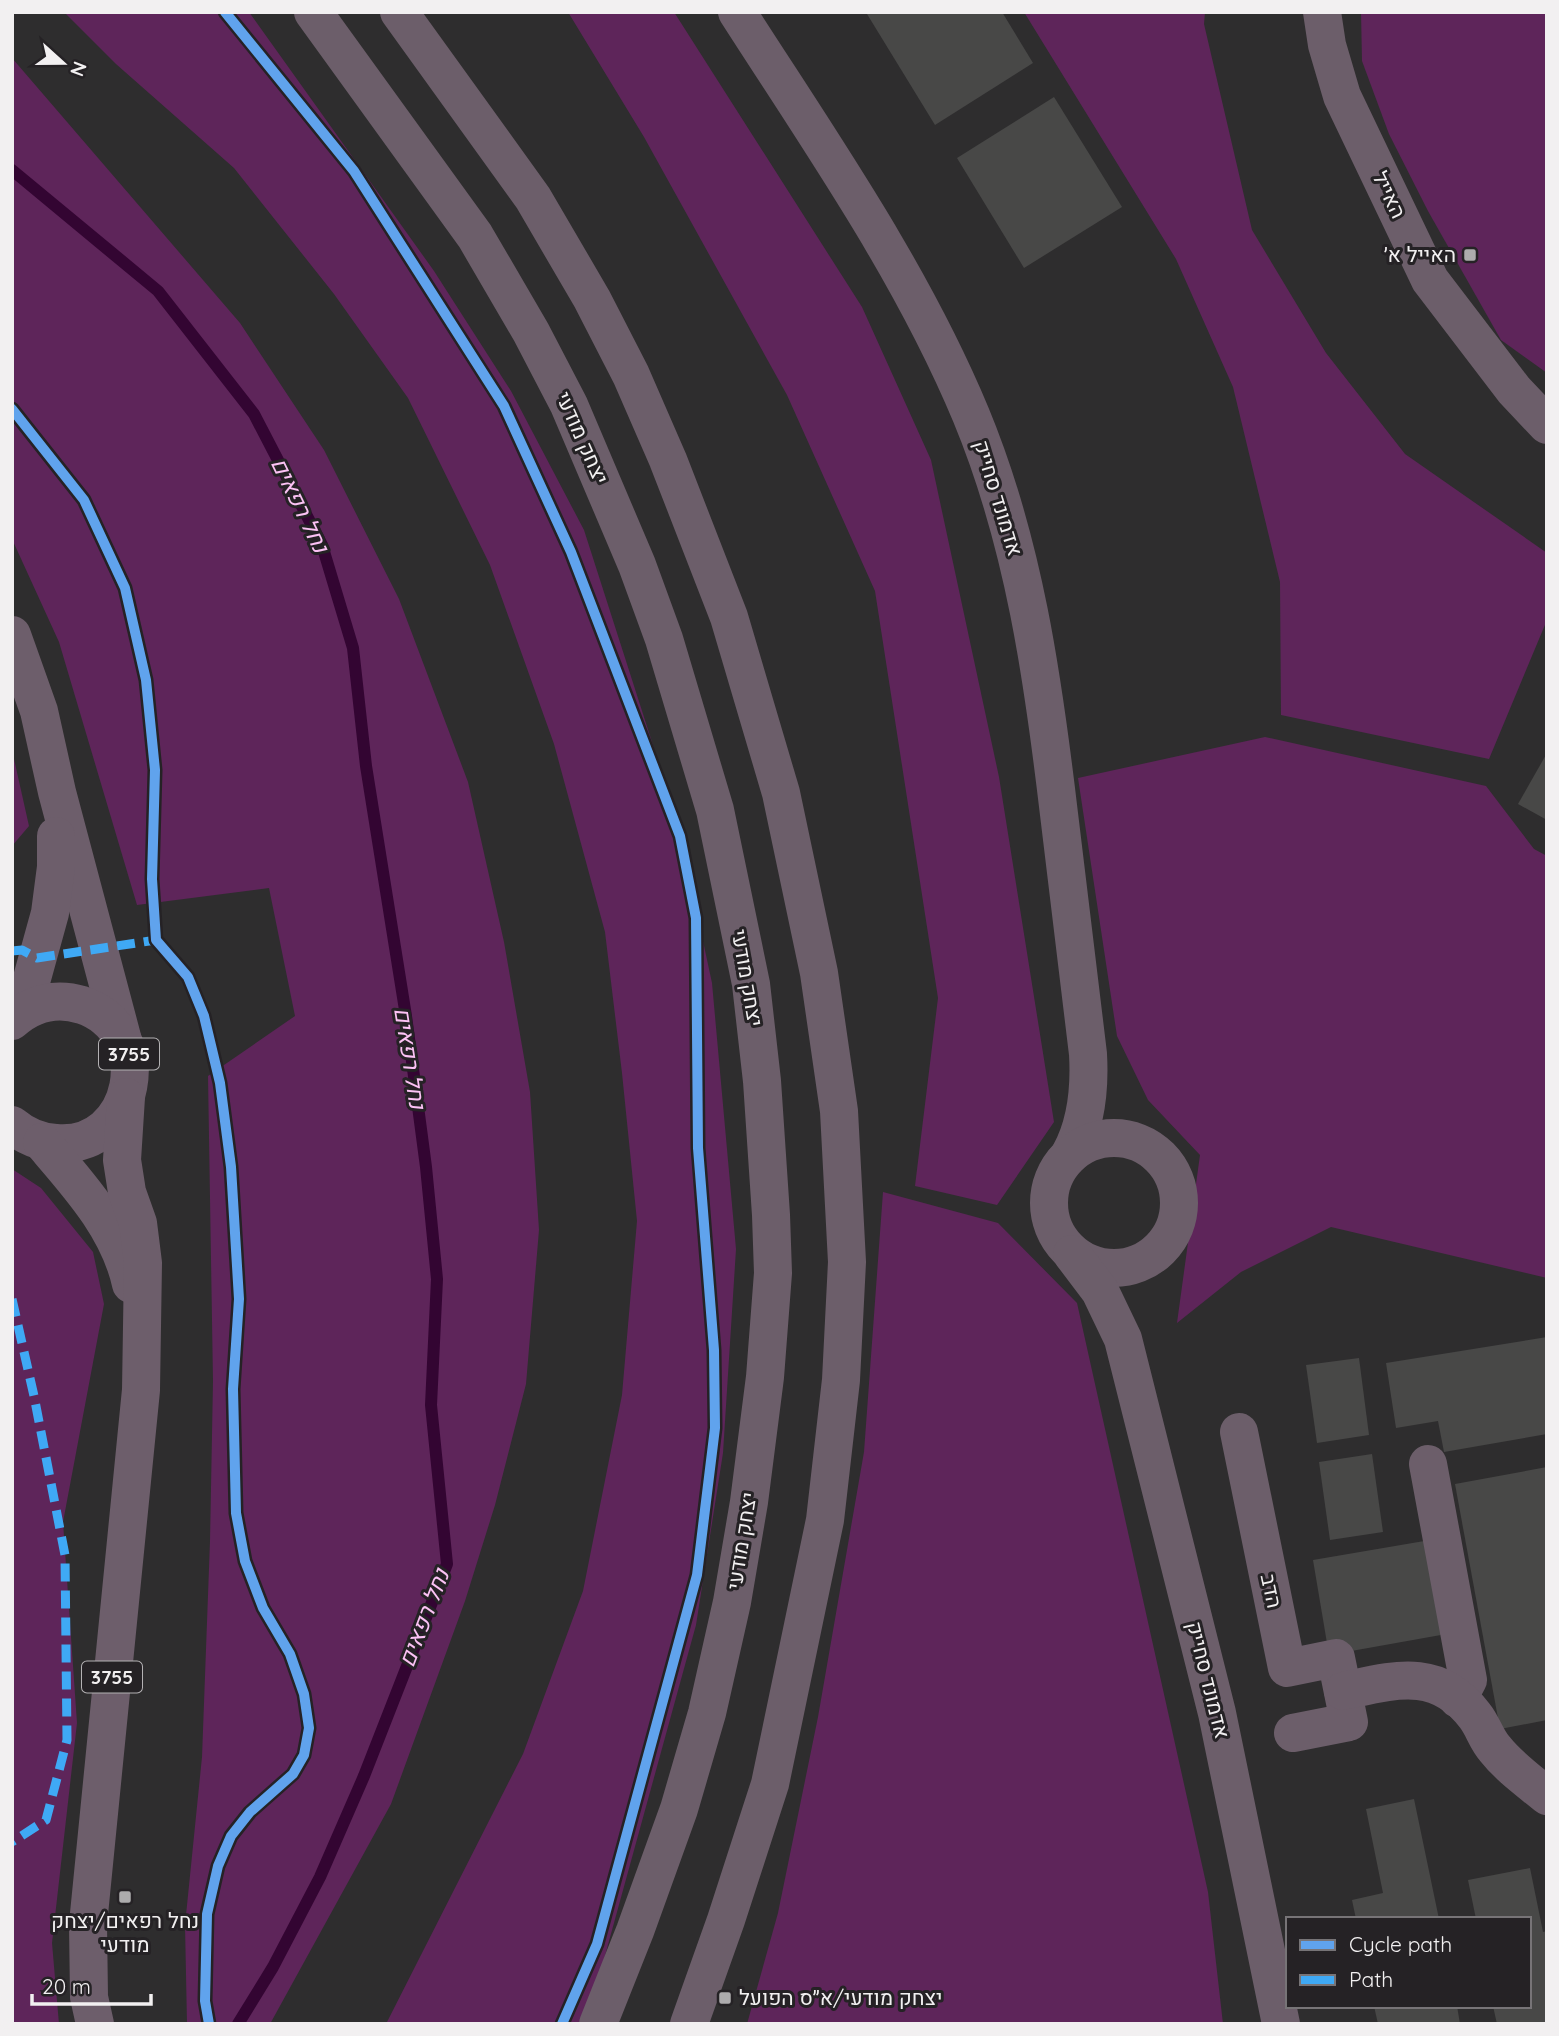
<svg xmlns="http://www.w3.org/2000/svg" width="1559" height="2036" font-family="Quicksand,Heebo,sans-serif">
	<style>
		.green { fill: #5e255a }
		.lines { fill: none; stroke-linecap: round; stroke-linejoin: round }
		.stream { stroke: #330532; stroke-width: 12 }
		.building { fill: #484847 }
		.minor { stroke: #6c5e6a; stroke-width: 38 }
		.major { stroke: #6d5e6b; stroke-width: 38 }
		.quiet { stroke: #3fa9f5; stroke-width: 9; stroke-dasharray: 18 9; stroke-linecap: butt }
		.cycleway-casing { stroke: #252225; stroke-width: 15 }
		.cycleway { stroke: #60a3ed; stroke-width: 10 }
		.poi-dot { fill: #adacad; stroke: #252225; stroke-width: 2.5 }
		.labels { text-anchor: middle; stroke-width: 6; stroke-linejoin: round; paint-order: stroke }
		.shield { fill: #252225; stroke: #b4b2b4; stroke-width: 2 }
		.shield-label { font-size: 19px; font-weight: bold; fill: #f2f0f1 }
		.street-label { font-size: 21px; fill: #f2f0f1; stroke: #252225 }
		.poi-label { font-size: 21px; fill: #f2f0f1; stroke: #252225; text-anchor: end }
		.water-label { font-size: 23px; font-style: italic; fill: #fcc2f5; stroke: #252225 }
	</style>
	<rect width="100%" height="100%" fill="#2e2d2e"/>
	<g class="green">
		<polygon points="64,12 249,12 434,271 511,391 584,530 677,820 712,983 736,1249 723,1453 696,1625 598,1981 579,2024 386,2024 523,1754 583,1591 622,1395 637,1221 622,1073 605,932 554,744 490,565 408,398 334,294 234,168 116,64"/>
		<polygon points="568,12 674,12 862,307 931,460 999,777 1054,1122 997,1205 915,1186 938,998 875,591 787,395 644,137"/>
		<polygon points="1024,12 1205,12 1204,24 1252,230 1326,353 1405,454 1547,553 1547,620 1489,759 1281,715 1280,582 1233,387 1176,259"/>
		<polygon points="1361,12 1547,12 1547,373 1501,340 1428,211 1389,134 1362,61"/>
		<polygon points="12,58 240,323 324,450 399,599 468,782 504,942 530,1092 539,1230 526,1384 495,1505 465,1601 391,1804 270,2024 187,2024 185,1925 202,1757 210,1541 213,1381 208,1076 295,1016 269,888 137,905 59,642 12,539"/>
		<polygon points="1265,737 1486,786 1534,849 1547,856 1547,1278 1331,1227 1241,1272 1177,1323 1200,1155 1148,1100 1117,1036 1078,778"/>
		<polygon points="12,750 29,826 12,846"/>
		<polygon points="12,1169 41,1188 93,1252 104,1304 63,1522 77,1723 52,1943 59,2024 12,2024"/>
		<polygon points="883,1192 998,1223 1077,1303 1208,1892 1223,2024 747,2024 778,1913 818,1717 864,1452"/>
	</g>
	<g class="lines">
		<polyline class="stream" points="12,170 158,291 254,414 322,545 353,648 366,766 406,1016 426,1167 437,1279 431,1405 447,1564 364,1776 320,1877 273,1967 238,2024"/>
	</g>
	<g class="building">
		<polygon points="871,12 1002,12 1033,63 935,125 867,14"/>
		<polygon points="1054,97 1122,207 1024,268 957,158"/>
		<polygon points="1547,753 1547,820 1518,804"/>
		<polygon points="1547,1337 1547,1434 1444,1452 1438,1421 1396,1428 1386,1363"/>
		<polygon points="1359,1358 1369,1435 1317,1443 1306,1365"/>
		<polygon points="1372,1454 1383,1532 1330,1540 1319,1462"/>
		<polygon points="1547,1467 1547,1720 1500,1729 1455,1484"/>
		<polygon points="1436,1539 1452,1633 1329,1655 1313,1560"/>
		<polygon points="1414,1799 1439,1919 1356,1919 1352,1900 1383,1893 1366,1809"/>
		<polygon points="1530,1868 1543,1932 1547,1931 1547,2024 1497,2024 1493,2006 1529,2006 1529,1919 1476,1919 1468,1880"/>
		<polygon points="1374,2006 1457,2006 1460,2024 1378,2024"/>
	</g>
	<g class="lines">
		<g class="minor">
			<polyline points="313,12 475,236 531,332 569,405 637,565 664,639 715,810 751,984 762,1081 771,1215 773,1273 765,1377 749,1502 732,1602 707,1713 679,1809 635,1931 598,2024"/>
			<polyline points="399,12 533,198 592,299 631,375 668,460 729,617 781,793 819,973 839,1111 847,1262 841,1380 825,1520 770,1784 726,1920 689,2024"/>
			<path d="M 737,12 C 821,143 911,271 971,415 C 1024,543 1043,678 1059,814 C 1069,894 1079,974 1088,1054 C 1090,1089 1087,1123 1070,1154"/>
			<polyline points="1322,12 1327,45 1342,96 1430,280 1514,390 1547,425"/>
			<circle cx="1114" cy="1203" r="65"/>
			<polyline points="1072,1254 1100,1291 1123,1339 1217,1713 1281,2024"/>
			<polyline points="1239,1432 1287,1668 1336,1658 1349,1722 1293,1733"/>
			<polyline points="1428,1464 1468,1680 1458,1699"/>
			<path d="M 1343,1691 C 1394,1680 1438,1666 1475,1716 C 1483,1726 1486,1739 1495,1749 C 1509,1767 1529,1781 1547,1796"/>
		</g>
		<g class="major">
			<polyline points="12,635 39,711 57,792 122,1037"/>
			<polyline points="23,1011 50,913 56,867 56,836"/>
			<path d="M 12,1021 C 32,1003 56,997 82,1005 C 160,1031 136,1150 56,1143 C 39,1142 25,1136 12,1125"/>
			<path d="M 42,1142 C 78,1184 119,1228 131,1284"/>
			<polyline points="95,2024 89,1997 88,1924 141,1390 143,1263 138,1223 127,1192 122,1160 126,1097"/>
		</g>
		<g class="quiet">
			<polyline points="12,951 22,950 37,958 156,940"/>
			<polyline points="12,1299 34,1396 65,1555 67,1740 46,1820 12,1842"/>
		</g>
		<g class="cycleway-casing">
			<g id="cycleway">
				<polyline points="225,12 354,171 504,406 571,552 680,836 696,918 698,1148 714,1350 715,1428 697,1575 597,1944 562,2024"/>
				<polyline points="12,409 84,500 125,588 146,680 155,770 152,879 156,940 188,977 204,1016 220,1083 231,1167 239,1299 233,1389 236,1513 245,1561 263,1608 290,1654 304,1694 309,1728 304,1755 293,1774 250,1812 231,1836 218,1866 207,1914 205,2001 209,2024"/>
			</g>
		</g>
		<use href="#cycleway" class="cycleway"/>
	</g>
	<g class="poi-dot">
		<rect x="1463" y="248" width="14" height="14" rx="3.5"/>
		<rect x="118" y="1890" width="14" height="14" rx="3.5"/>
		<rect x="718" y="1991" width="14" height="14" rx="3.5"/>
	</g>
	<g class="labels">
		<g class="shield">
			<rect x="99" y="1038.5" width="60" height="31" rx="5"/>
			<rect x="82" y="1661.5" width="60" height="31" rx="5"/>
		</g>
		<g class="shield-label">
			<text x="129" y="1061">3755</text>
			<text x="112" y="1684">3755</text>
		</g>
		<g class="street-label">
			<text transform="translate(1389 195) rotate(64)" y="7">האייל</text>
			<text transform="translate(582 438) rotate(66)" y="7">יצחק מודעי</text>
			<text transform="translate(998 498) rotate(73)" y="7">אדמונד סחייק</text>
			<text transform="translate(747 978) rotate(80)" y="7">יצחק מודעי</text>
			<text transform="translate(742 1541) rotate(-81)" y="7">יצחק מודעי</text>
			<text transform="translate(1271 1591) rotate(78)" y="7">הדב</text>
			<text transform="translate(1208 1680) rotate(76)" y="7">אדמונד סחייק</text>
		</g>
		<g class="poi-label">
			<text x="1456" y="262">האייל א׳</text>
			<text x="125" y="1928" text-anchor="middle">נחל רפאים/יצחק<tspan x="125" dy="24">מודעי</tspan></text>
			<text x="739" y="2005" text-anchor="start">יצחק מודעי/א״ס הפועל</text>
		</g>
		<g class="water-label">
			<text transform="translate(300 505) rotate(64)" y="8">נחל רפאים</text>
			<text transform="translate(410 1058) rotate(81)" y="8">נחל רפאים</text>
			<text transform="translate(424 1618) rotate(-69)" y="8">נחל רפאים</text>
		</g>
	</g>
	<rect width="1559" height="2036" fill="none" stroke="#f2f0f1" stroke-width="28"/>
	<rect x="1286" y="1917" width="245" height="91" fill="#252225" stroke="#777477" stroke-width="2"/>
	<rect x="1300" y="1940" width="35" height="10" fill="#60a3ed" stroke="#777477" stroke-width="2"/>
	<text x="1349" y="1952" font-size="21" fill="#f2f0f1">Cycle path</text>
	<rect x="1300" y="1975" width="35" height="10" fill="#3fa9f5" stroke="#777477" stroke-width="2"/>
	<text x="1349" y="1987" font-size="21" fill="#f2f0f1">Path</text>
	<g transform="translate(63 63) rotate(111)" stroke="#252225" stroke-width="5" paint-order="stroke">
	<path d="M0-5L12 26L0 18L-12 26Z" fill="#f2f0f1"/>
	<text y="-10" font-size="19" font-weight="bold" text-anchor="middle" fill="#f2f0f1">N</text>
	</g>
	<path d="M32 1994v10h119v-10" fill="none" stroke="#f2f0f1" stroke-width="3.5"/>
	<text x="42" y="1994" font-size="21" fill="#f2f0f1" stroke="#252225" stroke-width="5" paint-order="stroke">20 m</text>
</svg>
